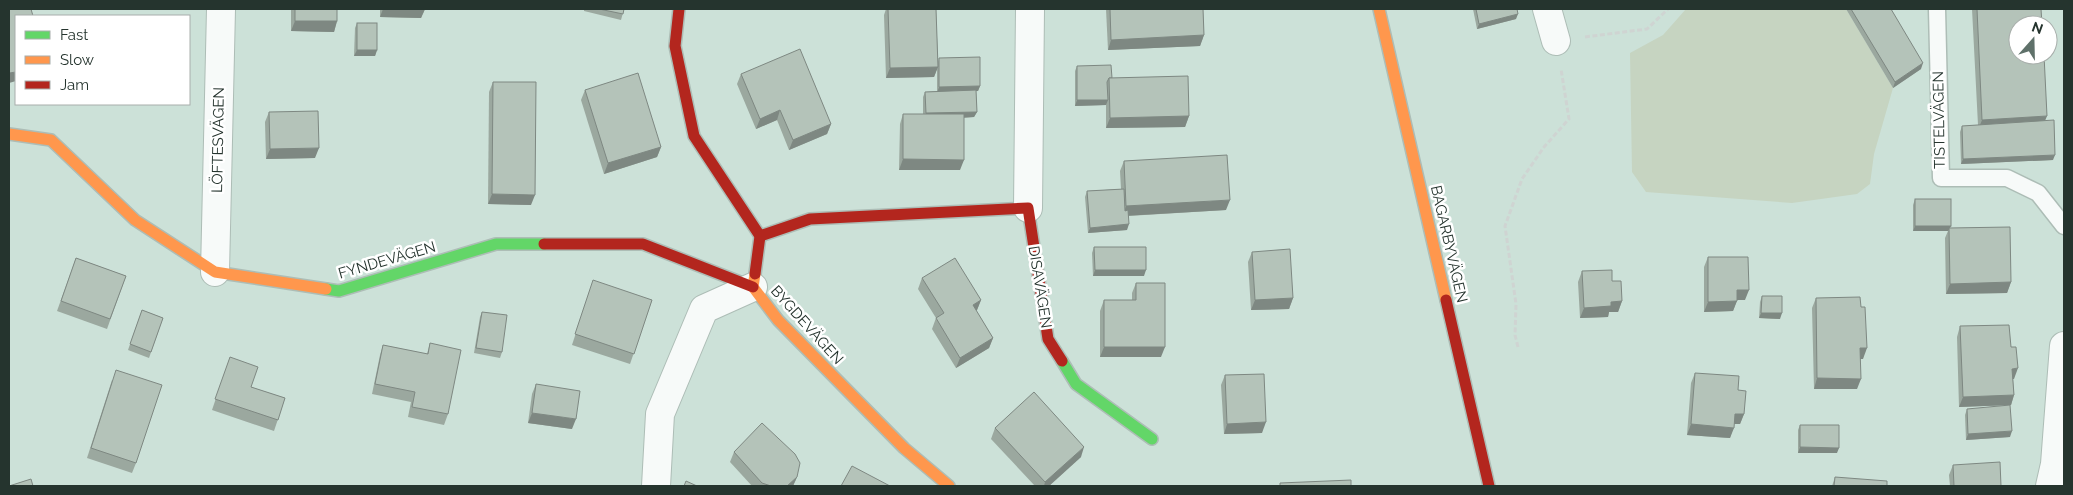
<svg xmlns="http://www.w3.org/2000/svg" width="2073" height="495" font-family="Raleway,sans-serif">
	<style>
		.green { fill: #c6d4c1 }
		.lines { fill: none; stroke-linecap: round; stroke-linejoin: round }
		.lane-casing { stroke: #adbdb6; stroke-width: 19 }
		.street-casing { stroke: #adbdb6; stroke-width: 30 }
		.fast-casing { stroke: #adbdb6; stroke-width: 14 }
		.slow-casing { stroke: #adbdb6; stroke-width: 14 }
		.jam-casing { stroke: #adbdb6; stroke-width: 14 }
		.path { stroke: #cfd4d2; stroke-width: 3; stroke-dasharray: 5 2.5; stroke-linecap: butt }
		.lane { stroke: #f7faf9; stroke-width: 16 }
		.street { stroke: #f7faf9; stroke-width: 28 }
		.fast { stroke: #63d668; stroke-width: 11 }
		.slow { stroke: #ff974d; stroke-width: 11 }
		.jam { stroke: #b3261e; stroke-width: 11 }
		.wall { fill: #9ba89f }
		.shaded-wall { fill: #7e8882 }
		.building { fill: #b4c3b9; stroke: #7e8882 }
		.labels { text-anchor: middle; stroke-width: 5; stroke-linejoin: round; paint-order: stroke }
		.street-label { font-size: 15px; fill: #25342e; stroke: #fff }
	</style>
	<rect width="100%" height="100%" fill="#cce1d8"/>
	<polygon class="green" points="1686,9 1846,9 1893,88 1874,154 1870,184 1857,194 1792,203 1646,192 1632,172 1630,53 1663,35"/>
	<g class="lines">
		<g class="lane-casing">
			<polyline id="lane" points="1937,9 1941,178 2007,178 2038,193 2064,226"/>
		</g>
		<g class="street-casing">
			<g id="street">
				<polyline points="1547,9 1556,41"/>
				<polyline points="1028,208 1030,9"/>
				<polyline points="215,272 221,9"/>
				<polyline points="656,486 660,414 704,309 753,287"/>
				<polyline points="2050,486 2055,464 2064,346"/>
			</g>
		</g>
		<g class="fast-casing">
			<g id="fast">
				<polyline points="326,289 339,291 496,244 544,244"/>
				<polyline points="1062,361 1076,384 1152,439"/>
			</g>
		</g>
		<g class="slow-casing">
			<g id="slow">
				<polyline points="1379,9 1446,300"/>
				<polyline points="9,134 51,140 135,220 215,272 326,289"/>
				<polyline points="755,274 753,287 778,320 904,448 949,486"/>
			</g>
		</g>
		<g class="jam-casing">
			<g id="jam">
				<polyline points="679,9 675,46 694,136 760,236 755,274"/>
				<polyline points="760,236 810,219 1028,208 1048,339 1062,361"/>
				<polyline points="544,244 643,244 753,287"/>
				<polyline points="1446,300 1489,486"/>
			</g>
		</g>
		<g class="path">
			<polyline points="1585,37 1647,29 1668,9"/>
			<polyline points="1518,347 1515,335 1516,304 1505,226 1522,179 1544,147 1569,119 1561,69"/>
		</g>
		<use href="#lane" class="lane"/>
		<use href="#street" class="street"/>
		<use href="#fast" class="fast"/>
		<use href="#slow" class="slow"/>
		<use href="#jam" class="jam"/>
	</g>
	<g class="wall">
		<polygon points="291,9 337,9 337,21 334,32 291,31"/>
		<polygon points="380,9 425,9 421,18 380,17"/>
		<polygon points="584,9 624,9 621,20 584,11"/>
		<polygon points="886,9 936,9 938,62 939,58 980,86 978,91 976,91 977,112 974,117 964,118 960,170 899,170 900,124 903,114 923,114 923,97 925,92 937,91 937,69 934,77 886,78 884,15"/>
		<polygon points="1106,9 1203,9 1204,35 1200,46 1108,50"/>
		<polygon points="1473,9 1517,9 1516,19 1477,29"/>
		<polygon points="1846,9 1891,9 1921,69 1893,88"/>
		<polygon points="1972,9 2041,9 2045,121 2053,160 1961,164 1960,132 1962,126 1978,125"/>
		<polygon points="357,23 377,50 375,56 354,56 355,28"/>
		<polygon points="1077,66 1112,78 1189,116 1185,127 1106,128 1106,105 1075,106 1075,71"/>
		<polygon points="741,74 831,124 827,134 789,150 777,120 756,129 737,84"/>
		<polygon points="493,82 531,205 488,204 489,92"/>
		<polygon points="585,90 661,147 657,157 604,174 581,100"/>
		<polygon points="269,112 315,158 266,159 265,122"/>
		<polygon points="1124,161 1226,210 1128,216 1127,230 1088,233 1085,197 1087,191 1121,189 1120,171"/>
		<polygon points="1915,199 1951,226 1950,228 2011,282 2007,293 1946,294 1945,238 1948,231 1913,231 1913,205"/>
		<polygon points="1094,247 1144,276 1093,276 1092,253"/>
		<polygon points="1252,252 1293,298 1289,309 1251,310 1248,262"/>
		<polygon points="1708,257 1745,300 1737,300 1733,311 1704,312 1704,267"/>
		<polygon points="76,258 126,276 107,329 57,311"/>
		<polygon points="1582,271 1612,281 1622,301 1618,312 1609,312 1608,317 1580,318 1578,282"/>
		<polygon points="922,278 981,300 977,310 976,311 993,338 989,348 956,368 932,329 936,318 918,289"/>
		<polygon points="1136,283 1161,357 1100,357 1100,311 1104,300 1132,300 1132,293"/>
		<polygon points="590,290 652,300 630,364 572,345"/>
		<polygon points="1762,296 1780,319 1759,318 1760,302"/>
		<polygon points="1816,298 1863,359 1860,359 1857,389 1814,389 1812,308"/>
		<polygon points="142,310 163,318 149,358 128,350"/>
		<polygon points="482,312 502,352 500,358 474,353 480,317"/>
		<polygon points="1960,326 2014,379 2013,379 2014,395 2011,405 1959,407 1957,337"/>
		<polygon points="430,343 448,414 444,425 408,417 411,402 372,394 380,355 383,345 427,354"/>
		<polygon points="230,357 251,387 285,398 274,431 212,410"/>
		<polygon points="1695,373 1738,390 1744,414 1740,424 1734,424 1730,438 1687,435 1691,383"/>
		<polygon points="1225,375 1262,433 1224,434 1221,385"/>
		<polygon points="112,380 136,463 132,473 87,458"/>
		<polygon points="536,384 572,429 528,423 532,394"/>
		<polygon points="1967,409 2010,437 1966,440 1965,415"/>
		<polygon points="1800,425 1837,453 1798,453 1798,430"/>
		<polygon points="995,428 1081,457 1049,486 1035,486 991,439"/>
		<polygon points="734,452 797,477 793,486 752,486 730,462"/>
		<polygon points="1953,465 2001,486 1950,486 1949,475"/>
		<polygon points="1835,477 1887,486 1832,486"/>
	</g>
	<g class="shaded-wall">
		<polygon points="383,9 425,9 421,18 380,17"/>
		<polygon points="1518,14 1516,19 1477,29 1479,24"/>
		<polygon points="295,21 337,21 334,32 291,31"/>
		<polygon points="1204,35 1200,46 1108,50 1111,40"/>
		<polygon points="357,50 377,50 375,56 354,56"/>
		<polygon points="1923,63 1921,69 1893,88 1895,82"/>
		<polygon points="938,67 934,77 886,78 890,68"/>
		<polygon points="16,72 16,81 9,83 9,73"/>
		<polygon points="980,86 978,91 937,93 939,87"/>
		<polygon points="1077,100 1108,100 1106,105 1075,106"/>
		<polygon points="780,110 777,120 756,129 760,119"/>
		<polygon points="977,112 974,117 924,119 926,113"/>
		<polygon points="1189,116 1185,127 1106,128 1110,118"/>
		<polygon points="2047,116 2043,126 1978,130 1982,120"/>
		<polygon points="831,124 827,134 789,150 793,140"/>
		<polygon points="661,147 657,157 604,174 608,163"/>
		<polygon points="319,148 315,158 266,159 270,149"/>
		<polygon points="2055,155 2053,160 1961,164 1963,159"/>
		<polygon points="903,159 964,160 960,170 899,170"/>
		<polygon points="492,194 535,195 531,205 488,204"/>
		<polygon points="1230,200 1226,210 1123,216 1126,206"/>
		<polygon points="1129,224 1127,230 1088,233 1090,228"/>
		<polygon points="1915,226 1951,226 1948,231 1913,231"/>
		<polygon points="1095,270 1146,270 1144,276 1093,276"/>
		<polygon points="2011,282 2007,293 1946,294 1950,284"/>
		<polygon points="1737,290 1749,290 1745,300 1733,300"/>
		<polygon points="1293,298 1289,309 1251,310 1255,300"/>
		<polygon points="981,300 977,310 969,315 973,305"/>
		<polygon points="1622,301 1618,312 1609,312 1608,317 1580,318 1584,308 1611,302"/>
		<polygon points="1737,301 1733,311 1704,312 1708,302"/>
		<polygon points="1761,313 1782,313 1780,319 1759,318"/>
		<polygon points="993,338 989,348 956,368 960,358"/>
		<polygon points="1104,347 1165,347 1161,357 1100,357"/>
		<polygon points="1860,348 1867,348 1863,359 1857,359"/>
		<polygon points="2018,368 2014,379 2008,379 2012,369"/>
		<polygon points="1817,378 1861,379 1857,389 1814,389"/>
		<polygon points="2014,395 2011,405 1959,407 1963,397"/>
		<polygon points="532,413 576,419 572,429 528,423"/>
		<polygon points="1735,414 1744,414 1740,424 1731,424"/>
		<polygon points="1266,422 1262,433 1224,434 1227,424"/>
		<polygon points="1691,424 1734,428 1730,438 1687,435"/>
		<polygon points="2012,431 2010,437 1966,440 1968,434"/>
		<polygon points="1084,447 1081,457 1049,486 1044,486 1045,482"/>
		<polygon points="1800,447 1839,448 1837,453 1798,453"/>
		<polygon points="797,477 793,486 787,486"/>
	</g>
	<g class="building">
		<polygon points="9,9 31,9 33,16 16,16 16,72 9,73"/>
		<rect x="295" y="9" width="42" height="12"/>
		<polygon points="599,9 624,9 623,14"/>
		<polygon points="888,9 936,9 938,67 890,68"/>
		<polygon points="1110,9 1203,9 1204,35 1111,40"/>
		<polygon points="1476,9 1517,9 1518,14 1479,24"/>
		<polygon points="1851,9 1891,9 1923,63 1895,82"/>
		<polygon points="1977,9 2041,9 2042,25 2018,25 2018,55 2044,55 2047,116 1982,120"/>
		<rect x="357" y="23" width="20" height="27"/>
		<polygon points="800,49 831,124 793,140 780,110 760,119 741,74"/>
		<polygon points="980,57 980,86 939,87 939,58"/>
		<polygon points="1111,65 1112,78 1109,78 1107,82 1108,100 1077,100 1077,66"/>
		<polygon points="638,73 661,147 608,163 585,90"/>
		<polygon points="1188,76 1189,116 1110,118 1109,78"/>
		<polygon points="493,82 536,82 535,195 492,194"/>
		<polygon points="976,90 977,112 926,113 925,92"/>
		<polygon points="318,111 319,148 270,149 269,112"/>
		<polygon points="903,114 964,114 964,160 903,159"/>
		<polygon points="2054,120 2055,155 1963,159 1962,126"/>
		<polygon points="1227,155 1230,200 1126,206 1124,161"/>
		<polygon points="1124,189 1125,211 1128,210 1129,224 1090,228 1087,191"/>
		<rect x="1915" y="199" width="36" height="27"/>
		<polygon points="2010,227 2011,282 1950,284 1949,228"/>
		<polygon points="1094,247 1146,247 1146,270 1095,270"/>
		<polygon points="1290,249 1293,298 1255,300 1252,252"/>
		<polygon points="1708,257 1748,257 1749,290 1737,290 1737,301 1708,302"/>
		<polygon points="76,258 126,276 110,319 61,301"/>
		<polygon points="955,258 981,300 973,305 993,338 960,358 936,318 944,313 922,278"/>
		<polygon points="1612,270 1612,281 1621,281 1622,301 1611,302 1611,306 1584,308 1582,271"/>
		<polygon points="593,280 652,300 634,354 575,334"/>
		<polygon points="1136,283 1165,283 1165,347 1104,347 1104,300 1136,300"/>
		<polygon points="1762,296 1782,296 1782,313 1761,313"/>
		<polygon points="1860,297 1861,307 1865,307 1867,348 1860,348 1861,379 1817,378 1816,298"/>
		<polygon points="142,310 163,318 151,352 130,344"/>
		<polygon points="482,312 507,315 502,352 476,348"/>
		<polygon points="2009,325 2011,347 2016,347 2018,368 2012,369 2014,395 1963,397 1960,326"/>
		<polygon points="430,343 461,350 448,414 412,407 415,392 375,384 383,345 428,354"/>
		<polygon points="230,357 258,367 251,387 285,398 278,420 215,399"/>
		<polygon points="116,370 162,385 136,463 91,448"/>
		<polygon points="1695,373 1739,376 1738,390 1746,391 1744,414 1735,414 1734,428 1691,424"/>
		<polygon points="1264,374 1266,422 1227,424 1225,375"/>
		<polygon points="536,384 580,391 576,419 532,413"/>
		<polygon points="1034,392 1084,447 1045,482 995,428"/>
		<polygon points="2010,405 2012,431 1968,434 1967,409"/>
		<polygon points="762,423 795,454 800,463 797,477 787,486 771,486 762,483 734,452"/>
		<polygon points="1800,425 1839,425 1839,448 1800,447"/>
		<polygon points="2000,462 2001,486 1954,486 1953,465"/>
		<polygon points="852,466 890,486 841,486"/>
		<polygon points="1835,477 1887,481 1887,486 1834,486"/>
		<polygon points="31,479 33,486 9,486"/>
		<polygon points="1351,480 1351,486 1280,486 1280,483"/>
		<polygon points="686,481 697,486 684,486"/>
	</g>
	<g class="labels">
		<g class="street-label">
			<text transform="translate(1939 120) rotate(-91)" y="5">TISTELVÄGEN</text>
			<text transform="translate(218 140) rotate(-89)" y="5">LÖFTESVÄGEN</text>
			<text transform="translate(1449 244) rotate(77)" y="5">BAGARBYVÄGEN</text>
			<text transform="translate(387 260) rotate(-16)" y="5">FYNDEVÄGEN</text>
			<text transform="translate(1040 287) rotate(81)" y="5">DISAVÄGEN</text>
			<text transform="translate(807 325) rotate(48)" y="5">BYGDEVÄGEN</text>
		</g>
	</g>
	<rect width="2073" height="495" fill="none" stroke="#25342e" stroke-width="20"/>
	<rect x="15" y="15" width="175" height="90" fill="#ffffff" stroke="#a8aeab"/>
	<rect x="25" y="31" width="25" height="8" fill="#63d668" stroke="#a8aeab"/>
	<text x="60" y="40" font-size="15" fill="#25342e">Fast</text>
	<rect x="25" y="56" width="25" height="8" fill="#ff974d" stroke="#a8aeab"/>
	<text x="60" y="65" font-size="15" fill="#25342e">Slow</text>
	<rect x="25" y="81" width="25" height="8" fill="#b3261e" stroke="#a8aeab"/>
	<text x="60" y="90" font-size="15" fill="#25342e">Jam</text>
	<g transform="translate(2033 40) rotate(20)"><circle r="24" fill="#ffffff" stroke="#a8aeab"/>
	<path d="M0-4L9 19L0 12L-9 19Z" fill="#5f716a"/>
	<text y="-8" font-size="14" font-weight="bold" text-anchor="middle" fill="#25342e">N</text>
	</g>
</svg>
